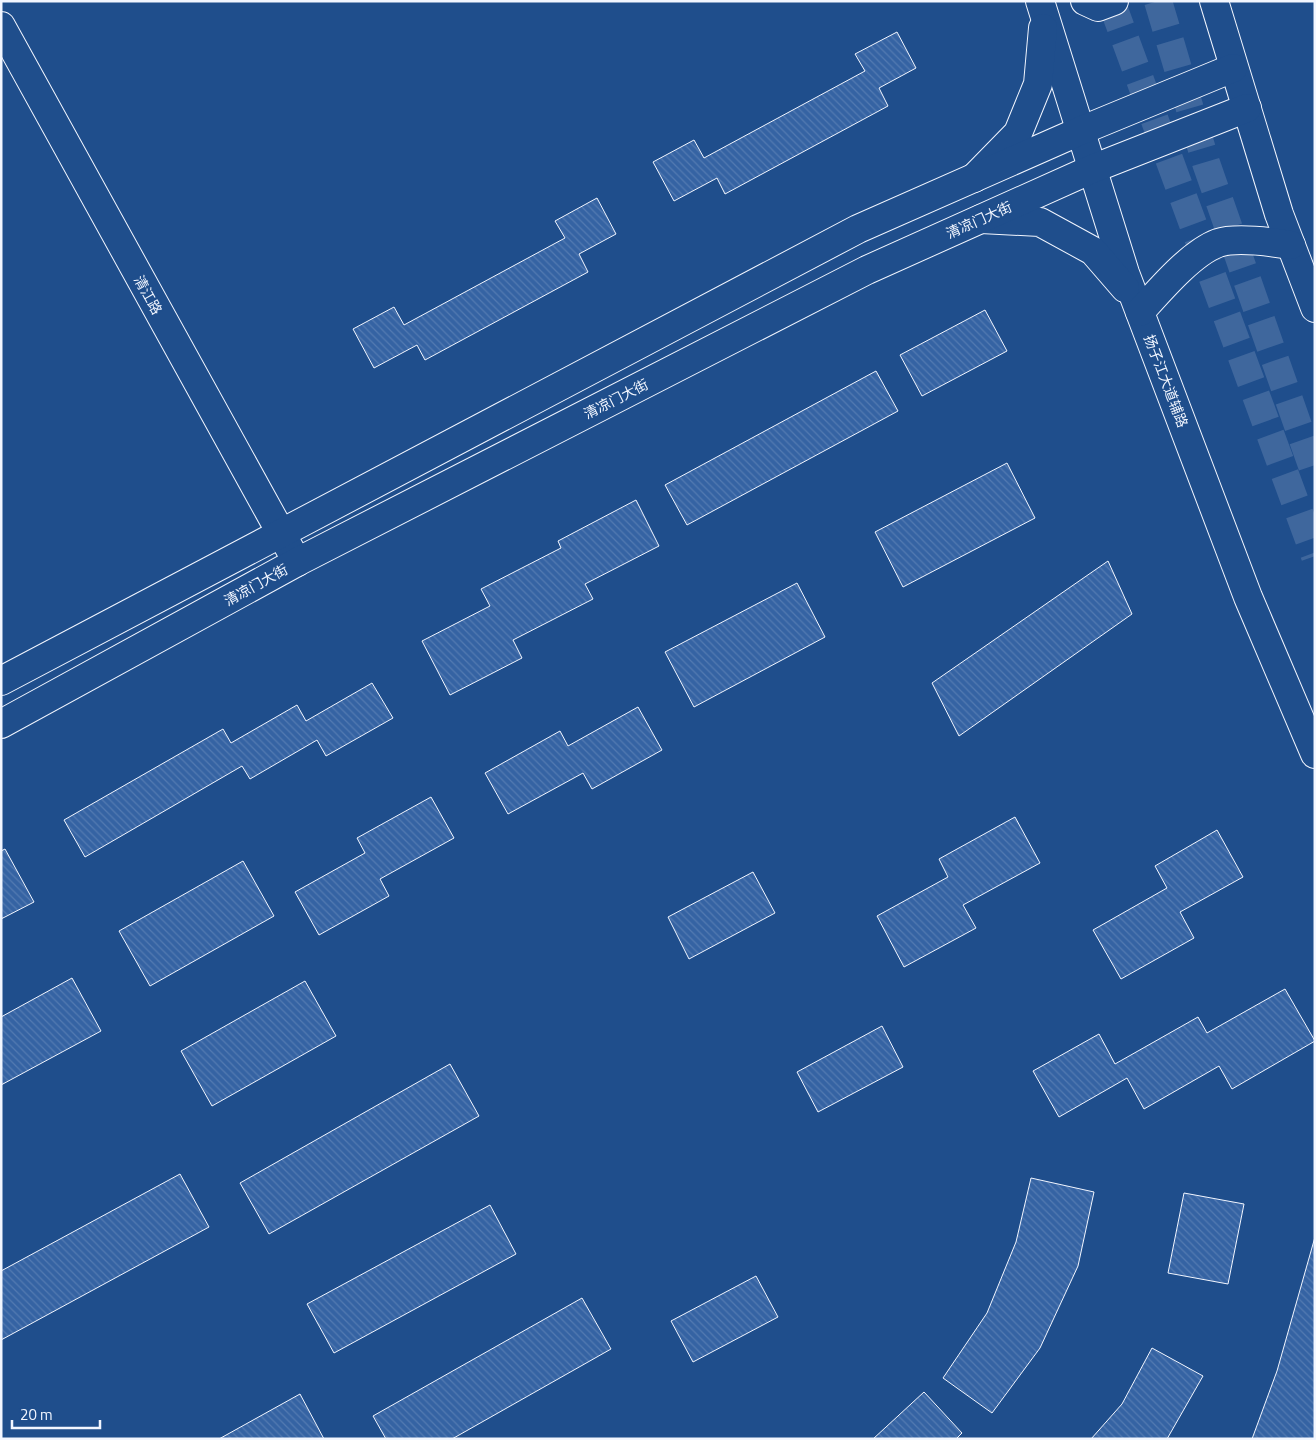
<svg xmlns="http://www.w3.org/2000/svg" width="1316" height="1440" font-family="'Titillium Web','Noto Sans SC',sans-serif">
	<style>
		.building { fill: url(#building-back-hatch); stroke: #f2f6ff }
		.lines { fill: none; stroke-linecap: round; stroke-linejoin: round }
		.trunk-tunnel { stroke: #3f679d; stroke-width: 28; stroke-dasharray: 28 14; stroke-linecap: butt }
		.tertiary-casing { stroke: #f2f6ff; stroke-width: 30 }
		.secondary-casing { stroke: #f2f6ff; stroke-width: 30 }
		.primary-casing { stroke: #f2f6ff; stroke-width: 30 }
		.tertiary { stroke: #1f4e8c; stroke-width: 28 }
		.secondary { stroke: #1f4e8c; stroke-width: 28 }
		.primary { stroke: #1f4e8c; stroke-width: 28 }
		.labels { text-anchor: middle; stroke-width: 4; stroke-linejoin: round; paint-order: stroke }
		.street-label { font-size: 14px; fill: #f2f6ff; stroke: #1f4e8c }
	</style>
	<defs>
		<pattern id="building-back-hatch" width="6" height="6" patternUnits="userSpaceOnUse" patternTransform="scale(1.25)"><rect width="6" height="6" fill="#3563a3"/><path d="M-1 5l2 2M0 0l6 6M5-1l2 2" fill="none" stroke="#537ab1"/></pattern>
	</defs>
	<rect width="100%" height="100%" fill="#1f4e8c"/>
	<g class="building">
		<polygon points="897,32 916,68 879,88 888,106 725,194 717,178 674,201 653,162 694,140 704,158 865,71 855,54"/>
		<polygon points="597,198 616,234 579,254 588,272 425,360 417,345 374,368 353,329 394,307 404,325 565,238 555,221"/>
		<polygon points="985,310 1007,351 922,396 900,355"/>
		<polygon points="876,371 898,411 687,525 665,485"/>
		<polygon points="1007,463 1035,518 903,587 875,532"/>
		<polygon points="636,500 659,546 585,584 593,599 513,640 522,658 450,695 422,641 490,606 481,589 561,548 558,541"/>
		<polygon points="1108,561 1132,614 959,736 932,683"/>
		<polygon points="797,583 825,637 694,707 665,652"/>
		<polygon points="372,683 393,718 326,756 317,740 250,779 242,766 85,857 64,820 223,729 231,743 297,705 306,721"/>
		<polygon points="638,707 662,750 592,789 583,773 508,814 485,773 560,731 568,746"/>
		<polygon points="431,797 454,838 380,879 389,896 319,935 295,892 365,853 357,838"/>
		<polygon points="1015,817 1040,863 963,905 976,928 904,967 877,916 948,877 939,859"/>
		<polygon points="1217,830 1243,877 1180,912 1194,938 1121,979 1093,930 1167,888 1155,866"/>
		<polygon points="5,849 34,902 1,919 1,851"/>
		<polygon points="243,861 274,916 150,986 119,931"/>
		<polygon points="753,872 775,913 689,959 668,917"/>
		<polygon points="72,978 101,1031 1,1085 1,1017"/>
		<polygon points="305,981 336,1036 212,1106 181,1051"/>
		<polygon points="1285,989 1315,1041 1232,1089 1219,1066 1144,1109 1127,1078 1059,1117 1033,1071 1099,1034 1115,1064 1198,1017 1207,1033"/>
		<polygon points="882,1026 903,1067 818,1112 797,1072"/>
		<polygon points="450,1064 479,1116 269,1234 240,1183"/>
		<polygon points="180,1174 209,1227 1,1340 1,1271"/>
		<polygon points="1031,1178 1094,1192 1078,1266 1040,1348 992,1413 943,1378 987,1313 1016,1242"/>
		<polygon points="1184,1193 1244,1204 1228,1284 1168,1273"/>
		<polygon points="490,1205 516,1254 334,1353 307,1304"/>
		<polygon points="1315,1237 1315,1439 1252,1439 1277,1371"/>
		<polygon points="756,1276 778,1317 693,1362 671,1321"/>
		<polygon points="582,1298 611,1349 452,1439 386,1439 373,1416"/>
		<polygon points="1152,1348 1203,1376 1167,1439 1091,1439 1122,1404"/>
		<polygon points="924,1392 962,1433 956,1439 873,1439"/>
		<polygon points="300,1394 324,1439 219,1439"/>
	</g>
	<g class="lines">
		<g class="trunk-tunnel">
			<polyline points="1111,1 1315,556"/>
			<polyline points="1158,1 1206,163 1315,474"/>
		</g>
		<g class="tertiary-casing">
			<polyline id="tertiary" points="1,26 297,562"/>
		</g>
		<g class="secondary-casing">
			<g id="secondary">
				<polyline points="1040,1 1125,273 1248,597 1315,754"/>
				<polyline points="1085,1 1098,7 1114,1"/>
				<polyline points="1214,1 1279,214 1315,308"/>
				<polyline points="974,178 1018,133 1038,84 1043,28"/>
				<polyline points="981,219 1040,222 1093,251 1125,288"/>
				<path d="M 1140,312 C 1159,291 1191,253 1218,243 C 1236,237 1272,242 1291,245"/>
			</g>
		</g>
		<g class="primary-casing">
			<g id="primary">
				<polyline points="1,681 858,229 1080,131 1233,68"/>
				<polyline points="1,724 297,562 867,270 1092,169 1247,108"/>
			</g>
		</g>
		<use href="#tertiary" class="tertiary"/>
		<use href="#secondary" class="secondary"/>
		<use href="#primary" class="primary"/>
	</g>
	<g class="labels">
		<g class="street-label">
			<text transform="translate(979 220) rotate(-24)" y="5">清凉门大街</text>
			<text transform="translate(148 295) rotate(61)" y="5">清江路</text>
			<text transform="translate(1166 381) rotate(69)" y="5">扬子江大道辅路</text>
			<text transform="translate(616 399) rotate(-27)" y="5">清凉门大街</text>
			<text transform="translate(256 585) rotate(-29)" y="5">清凉门大街</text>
		</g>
	</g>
	<rect width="1316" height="1440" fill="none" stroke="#f2f6ff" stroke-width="5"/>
	<path d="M12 1420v8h88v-8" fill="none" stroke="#f2f6ff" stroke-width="2.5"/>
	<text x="20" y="1420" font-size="15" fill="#f2f6ff" stroke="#1f4e8c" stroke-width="4" paint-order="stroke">20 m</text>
</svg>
